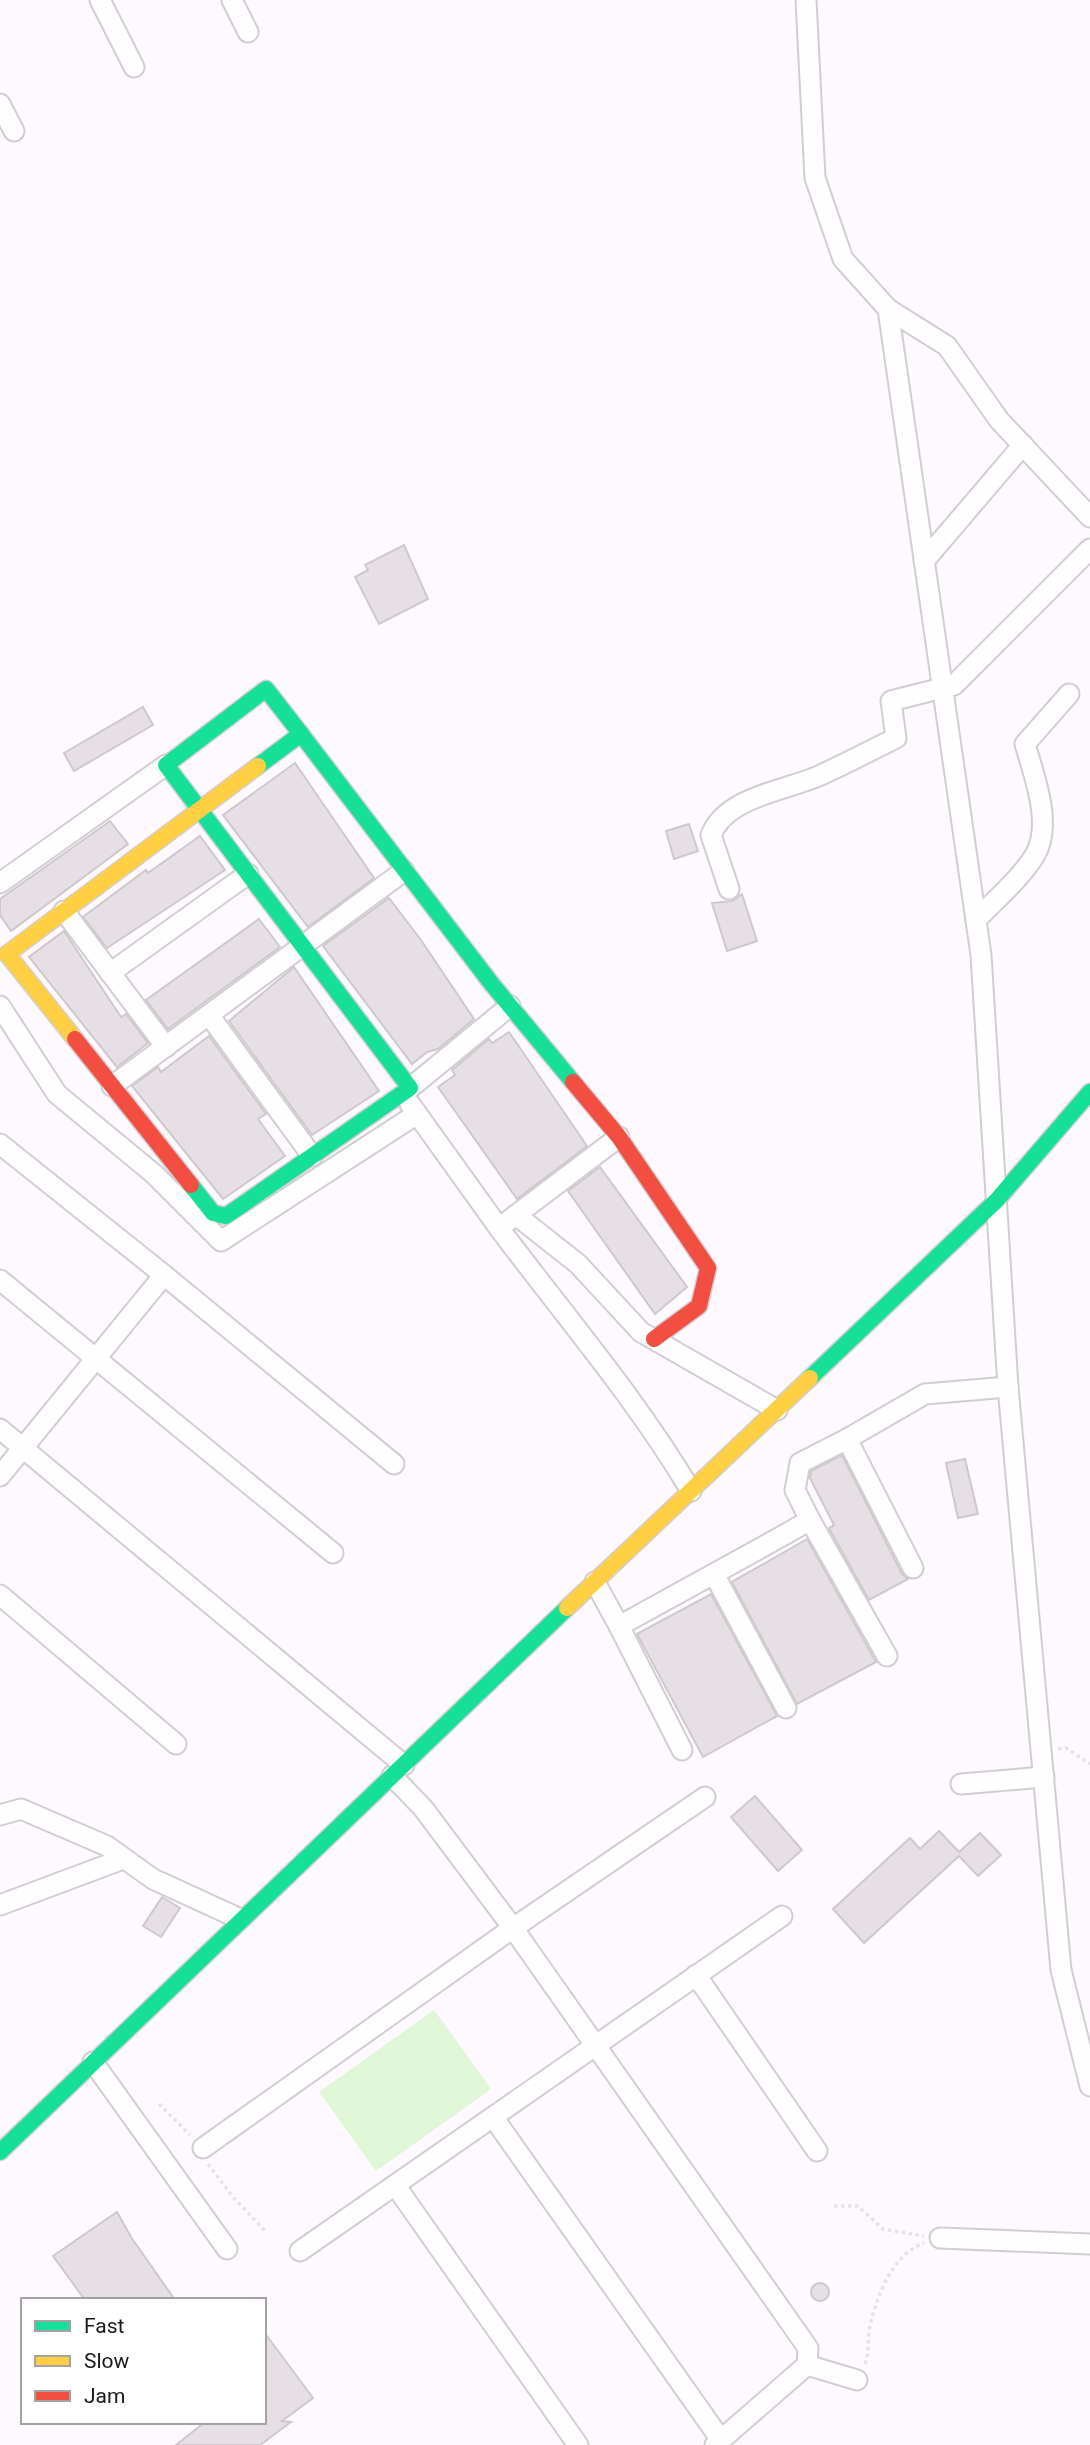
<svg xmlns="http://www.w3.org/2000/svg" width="1090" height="2445" font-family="Roboto,sans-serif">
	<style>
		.green { fill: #dff7d7 }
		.building { fill: #e6dfe4; stroke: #cec8cc; stroke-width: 2 }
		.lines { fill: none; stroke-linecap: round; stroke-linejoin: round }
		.street-casing { stroke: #d2cdd3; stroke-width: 23 }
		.fast-casing { stroke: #d2cdd3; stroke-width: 19 }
		.slow-casing { stroke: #d2cdd3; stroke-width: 19 }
		.jam-casing { stroke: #d2cdd3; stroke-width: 19 }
		.path { stroke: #e4e3e4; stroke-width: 3.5; stroke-dasharray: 3.5 3.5; stroke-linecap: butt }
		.street { stroke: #fffeff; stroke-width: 19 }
		.fast { stroke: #16e098; stroke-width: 16 }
		.slow { stroke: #ffcf43; stroke-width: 16 }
		.jam { stroke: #f24e42; stroke-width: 16 }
	</style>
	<rect width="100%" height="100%" fill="#fdf9fe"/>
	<polygon class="green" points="434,2010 491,2089 376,2171 319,2092"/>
	<g class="building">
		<polygon points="404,545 428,599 379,624 355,577 368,570 365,565"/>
		<polygon points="143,707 153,725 74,771 64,753"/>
		<polygon points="295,763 374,878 308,927 223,815"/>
		<polygon points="110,821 128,844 11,931 0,915 0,899"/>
		<polygon points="689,824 698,851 674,859 666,831"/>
		<polygon points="200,836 225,870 107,948 83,917 146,870 148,873"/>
		<polygon points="742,894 757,941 727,951 712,903 732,901"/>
		<polygon points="389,898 421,940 474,1019 438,1049 427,1052 412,1064 323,946"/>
		<polygon points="259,919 280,947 168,1029 146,1000"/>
		<polygon points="64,931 121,1017 126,1014 148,1043 117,1067 29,957"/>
		<polygon points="294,967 379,1091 312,1135 229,1021"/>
		<polygon points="509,1032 587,1146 517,1199 438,1087 455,1075 452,1070 489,1039 492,1043"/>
		<polygon points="209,1036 266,1114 258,1119 285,1156 223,1199 132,1086 158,1067 161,1072"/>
		<polygon points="600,1167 687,1287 655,1314 568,1191"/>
		<polygon points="842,1455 902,1574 908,1579 869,1600 829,1528 834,1525 810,1478 811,1471"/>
		<polygon points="965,1459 978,1514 958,1518 946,1463"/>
		<polygon points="807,1539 876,1662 797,1704 732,1582"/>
		<polygon points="711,1594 777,1716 703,1757 637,1634"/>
		<polygon points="755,1796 802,1850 778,1871 731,1817"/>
		<polygon points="939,1831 959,1852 980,1833 1001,1855 978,1876 959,1856 864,1943 833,1909 910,1838 920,1849"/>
		<polygon points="162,1897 180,1908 161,1937 143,1926"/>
		<polygon points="117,2212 131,2237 175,2300 85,2300 53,2256"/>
		<circle cx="820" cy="2292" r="9"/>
		<polygon points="264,2332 313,2398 282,2421 291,2422 260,2445 176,2445 205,2422 264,2422"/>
	</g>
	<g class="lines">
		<g class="street-casing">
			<g id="street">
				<polyline points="100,0 134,67"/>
				<polyline points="232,0 248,32"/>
				<polyline points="806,0 815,178 843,259 888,309 981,955 1008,1387 1061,1970 1090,2086"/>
				<polyline points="0,104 14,131"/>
				<polyline points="888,309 947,346 999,420 1090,517"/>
				<polyline points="924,561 1023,445"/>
				<polyline points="0,883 166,765"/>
				<path d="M 729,889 L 711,835 C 727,795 788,791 823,774 C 847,763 872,750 896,738 L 891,701 L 954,685 L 1090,549"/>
				<polyline points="64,911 166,1047"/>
				<path d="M 976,920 C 994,901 1022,877 1035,855 C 1053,824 1034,776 1025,744 L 1069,694"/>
				<polyline points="110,973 248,874"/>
				<polyline points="0,1006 57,1094 154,1174 221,1241 417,1114"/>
				<polyline points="209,1015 312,1156"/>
				<polyline points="112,1086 404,871"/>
				<polyline points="410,1088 510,1006"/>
				<polyline points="410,1104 499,1228"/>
				<path d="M 619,1137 L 499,1228 C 564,1315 635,1397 691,1491"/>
				<polyline points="0,1144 164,1275"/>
				<polyline points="516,1215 578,1264 641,1332 777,1410"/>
				<polyline points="0,1280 333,1553"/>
				<polyline points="0,1429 404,1765"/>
				<polyline points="0,1476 164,1275 394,1464"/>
				<polyline points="810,1520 887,1656"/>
				<polyline points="913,1568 847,1439 925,1394 1008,1387"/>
				<polyline points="714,1574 786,1708"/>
				<polyline points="595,1582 619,1626 784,1535 810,1520 795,1490 800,1463 847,1439"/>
				<polyline points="0,1595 176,1744"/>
				<polyline points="619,1626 682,1750"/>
				<polyline points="392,1776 423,1808 513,1928 808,2348 807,2365 715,2445"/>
				<polyline points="961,1784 1044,1777"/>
				<polyline points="0,1815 21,1809 107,1846 153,1879 238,1918"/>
				<polyline points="0,1905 123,1859"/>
				<polyline points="696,1975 817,2151"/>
				<polyline points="93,2062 227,2249"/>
				<polyline points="493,2117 721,2440"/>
				<polyline points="203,2148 513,1928 705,1797"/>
				<polyline points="395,2185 578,2445"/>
				<polyline points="940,2238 1090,2244"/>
				<polyline points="300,2251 782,1916"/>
				<polyline points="807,2365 857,2380"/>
			</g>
		</g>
		<g class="fast-casing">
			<g id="fast">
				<polyline points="258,766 301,734 491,983 573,1082"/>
				<polyline points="191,1185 213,1213 226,1216 410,1088 166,765 266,689 301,734"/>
				<polyline points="810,1378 997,1200 1090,1092"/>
				<polyline points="0,2152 567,1608"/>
			</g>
		</g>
		<g class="slow-casing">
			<g id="slow">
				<polyline points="75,1039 7,954 258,766"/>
				<polyline points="567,1608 810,1378"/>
			</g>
		</g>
		<g class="jam-casing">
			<g id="jam">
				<polyline points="75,1039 191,1185"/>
				<polyline points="573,1082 619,1137 708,1268 699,1306 654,1339"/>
			</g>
		</g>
		<g class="path">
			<polyline points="1058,1749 1066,1748 1090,1764"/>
			<polyline points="159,2104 190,2135"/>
			<polyline points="208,2164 233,2197 265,2231"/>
			<polyline points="834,2206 858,2206 883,2229 924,2236"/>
			<path d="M 865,2364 C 870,2350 867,2339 870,2326 C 877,2295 892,2255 924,2243"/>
		</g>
		<use href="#street" class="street"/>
		<use href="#fast" class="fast"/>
		<use href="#slow" class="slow"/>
		<use href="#jam" class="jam"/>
	</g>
	<rect x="21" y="2298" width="245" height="126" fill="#ffffff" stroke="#a5a2a5" stroke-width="2"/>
	<rect x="35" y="2321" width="35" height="10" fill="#16e098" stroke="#a5a2a5" stroke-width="2"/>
	<text x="84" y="2333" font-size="21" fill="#1d171e">Fast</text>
	<rect x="35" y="2356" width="35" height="10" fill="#ffcf43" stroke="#a5a2a5" stroke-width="2"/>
	<text x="84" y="2368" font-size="21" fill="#1d171e">Slow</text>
	<rect x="35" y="2391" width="35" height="10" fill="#f24e42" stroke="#a5a2a5" stroke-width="2"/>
	<text x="84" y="2403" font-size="21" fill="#1d171e">Jam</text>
</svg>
